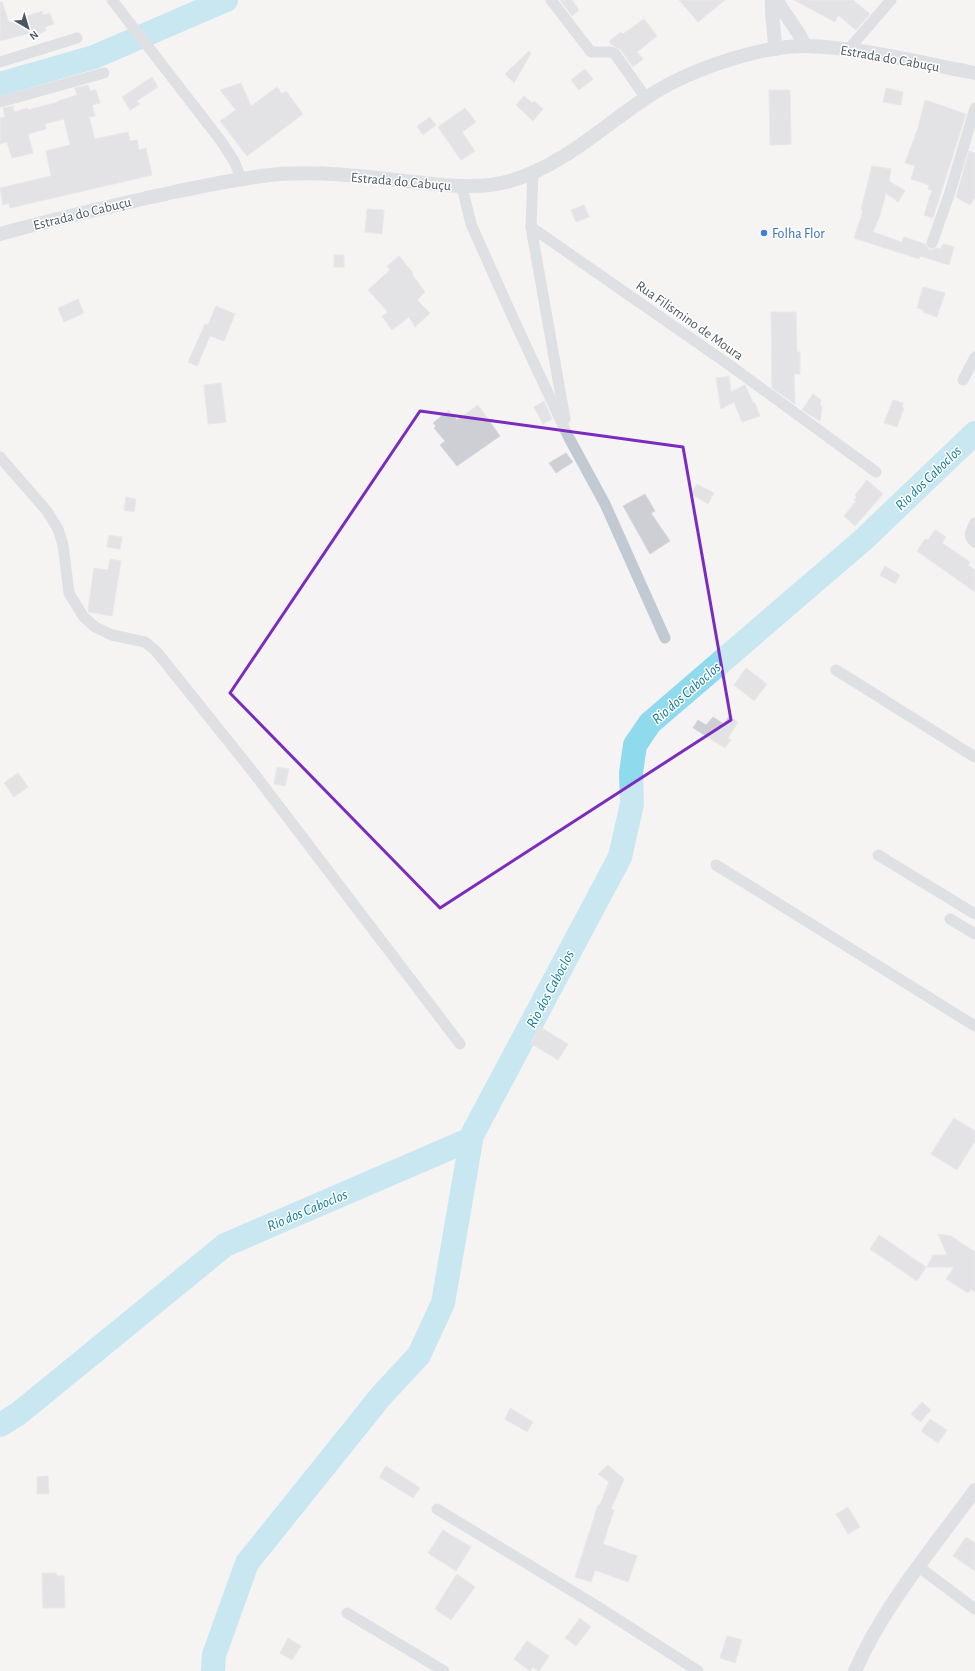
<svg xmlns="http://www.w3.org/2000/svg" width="975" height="1671" font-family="'Alegreya Sans',sans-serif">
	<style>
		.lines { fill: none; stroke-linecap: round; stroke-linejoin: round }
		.river { stroke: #90daee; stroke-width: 24 }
		.building { fill: #cdcfd5; stroke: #d7d9de }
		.minor { stroke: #c1cad2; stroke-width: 11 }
		.tertiary { stroke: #c1cad2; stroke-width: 14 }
		.marked { fill: none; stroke: #7b2cbf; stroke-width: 3; stroke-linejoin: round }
		.shop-dot { fill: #3f7fe0; stroke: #fff; stroke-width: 1.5 }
		.labels { text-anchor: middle; stroke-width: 3; stroke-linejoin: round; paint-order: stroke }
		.street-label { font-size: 14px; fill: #4a5661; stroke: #fff }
		.shop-label { font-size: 14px; fill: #366cbe; stroke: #fff; text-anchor: start }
		.water-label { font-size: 15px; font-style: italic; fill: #0c7c9b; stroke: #fff }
	</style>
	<rect width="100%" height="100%" fill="#f5f3f3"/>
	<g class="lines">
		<g class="river">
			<polyline points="0,84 94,57 226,0"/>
			<polyline points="0,1425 18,1414 225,1245 471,1139"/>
			<polyline points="213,1671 214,1655 247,1563 381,1396 419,1355 443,1303 472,1135 620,857 632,804 631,773 635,745 650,723 863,540 975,433"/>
		</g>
	</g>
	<g class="building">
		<polygon points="560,0 572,0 579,10 572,16"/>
		<polygon points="679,0 725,0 698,22"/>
		<polygon points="794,0 853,0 870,14 856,30 838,15 835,22"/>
		<polygon points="0,2 2,2 9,22 42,11 43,15 50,13 54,24 45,27 46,31 35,35 34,32 0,41"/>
		<polygon points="644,19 657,36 637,52 643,59 633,67 621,50 612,45 609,41 621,32 623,34"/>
		<polygon points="529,51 531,53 514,83 505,74"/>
		<polygon points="585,69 593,79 579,90 571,80"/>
		<polygon points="152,77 158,87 137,101 140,104 130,110 122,97"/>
		<polygon points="241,83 251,106 277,87 282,94 286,91 303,114 247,156 220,121 236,110 220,90"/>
		<polygon points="88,85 90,91 96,90 100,103 92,105 95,116 89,117 95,139 128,132 130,141 137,140 139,150 146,148 152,175 10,208 9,203 3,205 0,188 51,176 46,151 70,145 64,119 45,124 46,129 28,134 33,153 12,158 7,142 0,144 0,118 5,117 3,108 13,106 14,112 28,108 28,110 58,102 58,101 77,95 75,88"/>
		<polygon points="886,88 903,92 901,105 883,102"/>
		<polygon points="769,90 790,90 791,144 770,145"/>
		<polygon points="524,96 532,103 534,101 543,109 533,121 516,105"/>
		<polygon points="925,100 966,114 933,218 924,215 932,190 928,189 929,185 911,179 915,166 905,163 918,128"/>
		<polygon points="465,108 476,122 462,132 475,151 461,160 438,127"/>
		<polygon points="430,117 436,125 423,135 417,126"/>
		<polygon points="969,151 975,153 975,197 970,205 956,197"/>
		<polygon points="872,166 891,169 889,181 905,191 898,202 886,193 880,215 873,232 902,242 904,237 925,244 930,250 937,248 941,249 943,244 954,247 949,265 920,256 919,259 854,238 863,211 861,210"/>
		<polygon points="584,205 589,217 576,222 571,210"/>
		<polygon points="367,209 384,210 382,234 365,232"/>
		<rect x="334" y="255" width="10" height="12"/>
		<polygon points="399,256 413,273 412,274 425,292 417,300 430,313 415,327 409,317 392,330 382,316 388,312 368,290 390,270 387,266"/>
		<polygon points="923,287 945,293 937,317 923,312 924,310 917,308"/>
		<polygon points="78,299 84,313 64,322 58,308"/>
		<polygon points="216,306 235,314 224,341 210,336 197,366 188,362 205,324 208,325"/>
		<polygon points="771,312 796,312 797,352 800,352 800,374 794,374 795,404 772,388"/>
		<polygon points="729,376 731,392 745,385 753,403 755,403 760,416 742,422 734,402 721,409 716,378"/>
		<polygon points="221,383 226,422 208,424 204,385"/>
		<polygon points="813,394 821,400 820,405 822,407 820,421 802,410"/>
		<polygon points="893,400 903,403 902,408 904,408 897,427 884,423"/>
		<polygon points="544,401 552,419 543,424 534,407"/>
		<polygon points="478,405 500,436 457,466 440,445 445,441 434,428 436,426 433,423 449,410 457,420"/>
		<polygon points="566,453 573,462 556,473 549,463"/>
		<polygon points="867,480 883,494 855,526 844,516 856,501 854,500 857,497 855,495"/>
		<polygon points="697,484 714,493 708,504 691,494"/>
		<polygon points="645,494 655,511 651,513 670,541 650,554 623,506"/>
		<polygon points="126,497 136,499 134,512 124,510"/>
		<polygon points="935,530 946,537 942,543 970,562 968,565 975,570 975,592 917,551 925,539 928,540"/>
		<polygon points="109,535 122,537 120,549 107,547"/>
		<polygon points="110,559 121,561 112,616 89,612 88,610 94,568 108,570"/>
		<polygon points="885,566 900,575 895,584 880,575"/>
		<polygon points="746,668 767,684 754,701 734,685"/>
		<polygon points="729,716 738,722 728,738 731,740 725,748 693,728 698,720 706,725 713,717 724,724"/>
		<polygon points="277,767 289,769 285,786 274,784"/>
		<polygon points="18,773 28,787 14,797 4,783"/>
		<polygon points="540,1027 568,1044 558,1060 530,1043"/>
		<polygon points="954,1118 975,1131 975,1141 957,1170 931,1154"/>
		<polygon points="938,1234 951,1236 975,1252 975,1292 971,1289 968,1293 946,1279 954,1267 927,1267 933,1255 947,1255"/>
		<polygon points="879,1235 926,1267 917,1281 870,1249"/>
		<polygon points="922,1402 931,1410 920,1422 911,1414"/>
		<polygon points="510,1408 533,1422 527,1432 505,1419"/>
		<polygon points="930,1419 947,1430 938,1443 921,1431"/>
		<polygon points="608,1465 624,1479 611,1509 614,1510 603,1544 637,1556 628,1582 595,1570 591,1582 575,1577 598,1505 600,1505 609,1482 598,1474"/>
		<polygon points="386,1466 420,1488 413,1498 379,1477"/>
		<polygon points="48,1476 49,1494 37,1494 37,1477"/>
		<polygon points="848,1507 860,1527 848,1534 836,1514"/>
		<polygon points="443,1530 471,1547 456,1571 428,1553"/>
		<polygon points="966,1537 975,1543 975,1571 953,1556"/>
		<polygon points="42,1573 56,1573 57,1576 64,1576 65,1608 43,1608"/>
		<polygon points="457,1574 475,1587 451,1620 435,1609"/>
		<polygon points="580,1618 591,1627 576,1646 565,1638"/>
		<polygon points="727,1636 742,1640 735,1663 720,1658"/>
		<polygon points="288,1638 301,1646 292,1660 280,1653"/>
		<polygon points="527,1641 549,1656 539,1671 533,1667 530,1671 514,1659"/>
	</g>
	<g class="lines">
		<g class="minor">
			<polyline points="112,0 221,141 234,161 241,178"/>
			<polyline points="551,0 591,52 611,52 615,54 646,98"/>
			<polyline points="848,50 891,0"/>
			<polyline points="0,62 77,38"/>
			<polyline points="0,102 104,73"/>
			<polyline points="533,171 531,227 728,364 876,472"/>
			<polyline points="462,187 471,224 513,318 568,436 605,504 665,638"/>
			<polyline points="531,227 565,419"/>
			<polyline points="932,243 950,192 975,108"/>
			<polyline points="963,380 975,357"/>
			<polyline points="0,457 47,511 58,529 63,545 69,593 83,616 95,627 112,635 145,642 156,651 253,772 460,1044"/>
			<path d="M 975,523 C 971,531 967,536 975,542"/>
			<polyline points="836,670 975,757"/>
			<polyline points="878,855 975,914"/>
			<polyline points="716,865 975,1026"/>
			<polyline points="950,919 975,934"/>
			<polyline points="437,1509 595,1605 698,1671"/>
			<polyline points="919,1567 975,1609"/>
			<polyline points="347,1613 444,1671"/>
		</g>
		<g class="tertiary">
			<path d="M 772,0 C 771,16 775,33 775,49"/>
			<polyline points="776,0 799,34 805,46"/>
			<path d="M 0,234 C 58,218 115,205 174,192 C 209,185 244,177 280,174 C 324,171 369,177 413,182 C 445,185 478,190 510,181 C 563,166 604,125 649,96 C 689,70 760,45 808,46 C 864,48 920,63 975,73"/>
			<path d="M 855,1671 C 884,1605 933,1548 975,1490"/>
		</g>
	</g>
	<path d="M0 0H975V1671H0ZM 420,411 L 683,447 L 731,720 L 440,908 L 230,693 Z" fill="#f5f3f3" fill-opacity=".55" fill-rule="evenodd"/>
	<path class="marked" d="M 420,411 L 683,447 L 731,720 L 440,908 L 230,693 Z"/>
	<circle class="shop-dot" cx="764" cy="233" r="4"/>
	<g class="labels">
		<g class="street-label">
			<text transform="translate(890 58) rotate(10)" y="5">Estrada do Cabuçu</text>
			<text transform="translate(401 181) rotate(5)" y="5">Estrada do Cabuçu</text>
			<text transform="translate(82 213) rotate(-14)" y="5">Estrada do Cabuçu</text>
			<text transform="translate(690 320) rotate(35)" y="5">Rua Filismino de Moura</text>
		</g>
		<g class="shop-label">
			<text x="772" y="238">Folha Flor</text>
		</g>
		<g class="water-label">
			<text transform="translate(928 478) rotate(-44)" y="5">Rio dos Caboclos</text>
			<text transform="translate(686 693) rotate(-41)" y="5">Rio dos Caboclos</text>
			<text transform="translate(550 989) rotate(-62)" y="5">Rio dos Caboclos</text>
			<text transform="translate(307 1210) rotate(-23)" y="5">Rio dos Caboclos</text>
		</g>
	</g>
	<g transform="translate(28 28) rotate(142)" stroke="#ffffff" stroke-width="3" paint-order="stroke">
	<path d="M0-3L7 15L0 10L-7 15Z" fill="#4a5661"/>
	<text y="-6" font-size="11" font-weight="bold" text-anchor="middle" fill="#4a5661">N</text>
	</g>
</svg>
